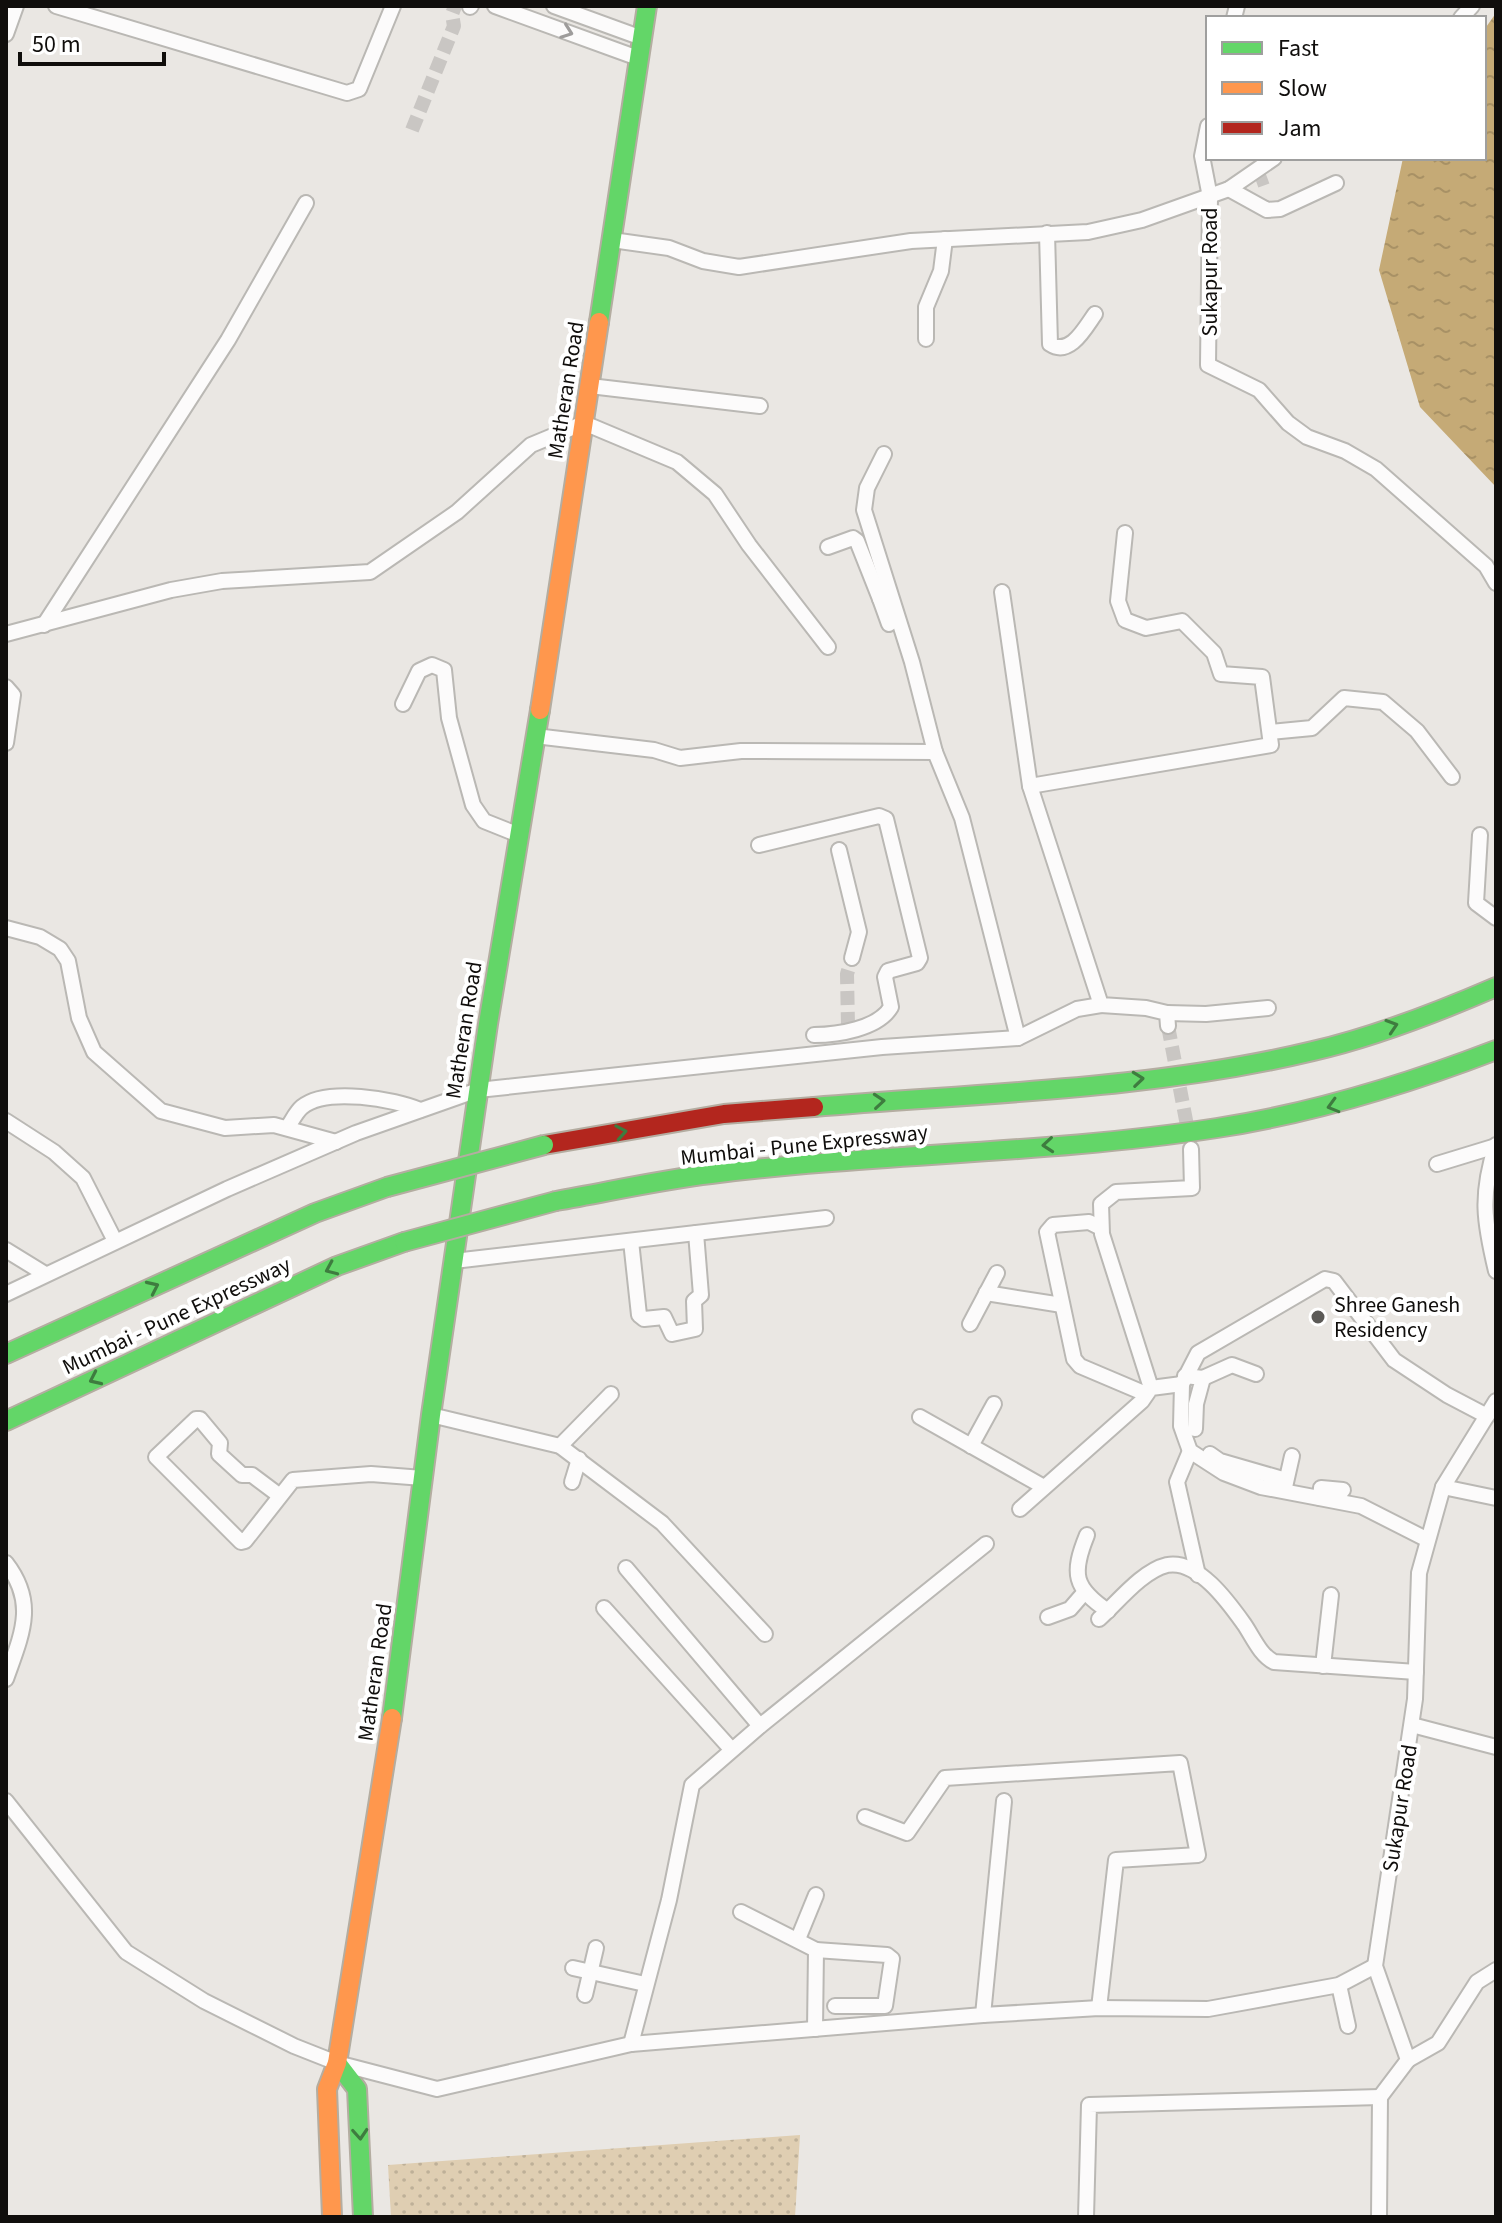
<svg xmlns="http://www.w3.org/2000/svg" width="1502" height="2223" font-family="'Source Sans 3',sans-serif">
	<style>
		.grass { fill: url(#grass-dots) }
		.water { fill: url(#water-ripples) }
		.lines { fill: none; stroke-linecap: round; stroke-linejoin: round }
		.street-tunnel { stroke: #c9c6c3; stroke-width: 14; stroke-dasharray: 14 7; stroke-linecap: butt }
		.street-casing { stroke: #bab8b4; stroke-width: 18 }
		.fast-casing { stroke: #b4ada1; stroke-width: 22 }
		.slow-casing { stroke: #b4ada1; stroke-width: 22 }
		.jam-casing { stroke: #b4ada1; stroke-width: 22 }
		.street { stroke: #fcfbfb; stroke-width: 14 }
		.fast { stroke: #63d668; stroke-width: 18 }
		.slow { stroke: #ff974d; stroke-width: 18 }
		.jam { stroke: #b3261e; stroke-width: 18 }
		.fast-bridge-casing { stroke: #b4ada1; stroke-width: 22; stroke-linecap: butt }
		.fast-bridge { stroke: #63d668; stroke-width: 18 }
		.oneway { stroke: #9e9c9b }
		.oneway2 { stroke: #3e7c3f }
		.poi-dot { fill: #5c5a57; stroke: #fff; stroke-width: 3 }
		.labels { text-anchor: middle; stroke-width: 8; stroke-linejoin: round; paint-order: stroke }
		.street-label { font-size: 22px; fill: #100e0c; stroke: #fff }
		.poi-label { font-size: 22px; fill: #100e0c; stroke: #fff; text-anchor: start }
	</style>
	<defs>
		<pattern id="grass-dots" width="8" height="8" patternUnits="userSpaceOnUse" patternTransform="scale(2)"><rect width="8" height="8" fill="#dfceb2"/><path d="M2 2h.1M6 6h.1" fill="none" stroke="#beb098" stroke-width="1.8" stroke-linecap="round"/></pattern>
		<pattern id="water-ripples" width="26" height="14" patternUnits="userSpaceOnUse" patternTransform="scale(2)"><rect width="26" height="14" fill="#c5aa76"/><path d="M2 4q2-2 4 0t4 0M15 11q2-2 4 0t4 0" fill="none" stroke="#a89165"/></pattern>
	</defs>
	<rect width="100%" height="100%" fill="#eae7e3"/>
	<polygon class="grass" points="800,2135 795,2217 391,2217 388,2165"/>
	<polygon class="water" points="1496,13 1496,487 1420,407 1379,270 1403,158 1484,158 1484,30"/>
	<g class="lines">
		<g class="street-tunnel">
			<polyline points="412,130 454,26 452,14 455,6"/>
			<polyline points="1256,181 1267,177"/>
			<polyline points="848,1026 847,974 852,958"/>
			<polyline points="1168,1026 1189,1136"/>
		</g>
		<g class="street-casing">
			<g id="street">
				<polyline points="56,6 347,93 359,89 393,6"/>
				<polyline points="495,6 638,58"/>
				<polyline points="554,6 642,38"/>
				<polyline points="470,7 471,6"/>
				<polyline points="1234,18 1237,6"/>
				<polyline points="1461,18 1472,6"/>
				<polyline points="6,34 16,6"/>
				<polyline points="1208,126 1202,156 1210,197 1208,365 1259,390 1288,423 1307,437 1345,451 1376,469 1486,566 1496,583"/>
				<polyline points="1229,189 1267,210 1280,209 1336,183"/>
				<path d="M 1047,233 L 1050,344 C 1070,357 1085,328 1095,314"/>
				<polyline points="612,240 669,248 703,261 739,267 911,241 1088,232 1142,220 1229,189 1274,158"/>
				<polyline points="926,339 926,307 941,271 945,239"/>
				<polyline points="590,386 760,406"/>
				<polyline points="884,454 867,488 864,510 912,662 935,752"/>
				<polyline points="828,547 853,538 857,541 880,599"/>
				<polyline points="1002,592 1030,786 1101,1005 1146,1008 1167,1013 1168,1026"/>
				<polyline points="886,596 880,599 889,624"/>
				<polyline points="44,625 228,340 306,203"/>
				<polyline points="6,634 171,590 222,581 370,572 457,512 531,445 584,423 677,462 715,494 749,545 828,647"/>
				<polyline points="6,687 13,695 6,743"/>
				<polyline points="403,704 419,671 432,665 444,670 449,718 473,805 484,821 519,835"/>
				<polyline points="1270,732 1312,728 1344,698 1383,702 1417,731 1452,777"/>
				<polyline points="535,736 654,750 680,758 741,751 935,752 962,818 1018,1038"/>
				<polyline points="1030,786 1271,745 1262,677 1221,674 1214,653 1182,621 1146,628 1125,620 1118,601 1125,533"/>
				<polyline points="1480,835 1476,903 1496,918"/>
				<path d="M 759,845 L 879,816 L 886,819 L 920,958 L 917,963 L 888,971 L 885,977 L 891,1007 C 878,1029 837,1035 814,1035"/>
				<polyline points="839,850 859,932 852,958"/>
				<polyline points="6,928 40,937 60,949 68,961 79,1018 94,1052 161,1111 225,1128 274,1125 336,1142"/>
				<polyline points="1167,1013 1206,1014 1268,1008"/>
				<polyline points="6,1121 54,1152 83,1178 115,1241"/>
				<path d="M 287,1128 C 292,1121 296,1112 302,1107 C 326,1087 395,1099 420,1110"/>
				<path d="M 1496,1145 C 1480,1195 1484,1221 1496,1271"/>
				<polyline points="1437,1164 1496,1146"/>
				<polyline points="1101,1228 1089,1222 1053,1225 1047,1232 1074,1359 1080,1366 1146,1394"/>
				<polyline points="631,1241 639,1315 644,1319 664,1317 672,1334 695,1329 694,1301 701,1295 696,1233"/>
				<polyline points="6,1250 45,1274"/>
				<polyline points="454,1261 826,1218"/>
				<polyline points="986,1293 1062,1305"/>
				<polyline points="6,1294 227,1189 356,1133 478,1090 882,1047 1018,1038 1077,1009 1101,1005"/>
				<polyline points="970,1324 997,1273"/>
				<polyline points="1185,1376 1203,1378 1196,1404 1195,1429"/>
				<polyline points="1203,1378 1232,1365 1256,1374"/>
				<polyline points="1151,1388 1102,1234 1101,1204 1116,1192 1192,1188 1191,1149"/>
				<polyline points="431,1415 560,1446 662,1523 765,1634"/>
				<polyline points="920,1417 1044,1487"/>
				<polyline points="560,1446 611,1394"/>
				<polyline points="971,1446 994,1404"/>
				<polyline points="1190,1451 1177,1482 1198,1575"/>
				<polyline points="1210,1454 1220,1461 1286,1480"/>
				<polyline points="572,1482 579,1459"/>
				<polyline points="1285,1487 1292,1456"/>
				<polyline points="1443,1487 1496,1498"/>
				<polyline points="280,1496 252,1475 242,1475 219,1454 220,1443 200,1419 196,1419 156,1457 241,1542 245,1541 293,1480 371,1474 423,1478"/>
				<polyline points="1320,1498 1321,1488 1343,1490"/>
				<polyline points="1020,1509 1142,1401 1151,1388 1182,1384"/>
				<path d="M 1087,1535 C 1071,1574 1074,1588 1108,1611"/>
				<polyline points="1426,1539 1361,1506 1261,1487 1224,1473 1190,1451 1186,1440 1181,1426 1182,1384 1198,1353 1325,1279 1334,1281 1394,1360 1447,1395 1487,1416"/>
				<path d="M 6,1563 C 37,1603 22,1634 6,1679"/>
				<polyline points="626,1568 760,1726"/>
				<polyline points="604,1608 731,1749"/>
				<polyline points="1048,1617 1070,1609 1083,1594"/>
				<path d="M 1099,1619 C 1118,1602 1142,1571 1167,1565 C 1198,1559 1229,1603 1244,1624 C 1253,1637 1260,1655 1274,1662 L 1416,1672"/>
				<polyline points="1323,1666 1331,1595"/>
				<polyline points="1412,1725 1496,1747"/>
				<polyline points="6,1801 126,1952 204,2001 294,2046 337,2063 437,2089 631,2044 983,2015 1099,2008 1208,2009 1339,1985 1375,1966"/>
				<polyline points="865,1817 907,1833 945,1778 1180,1763 1198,1855 1116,1860 1099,2008"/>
				<polyline points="741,1912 816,1950 815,2029"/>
				<polyline points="798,1939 816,1895"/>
				<polyline points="816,1950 887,1955 892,1959 885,2006 835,2006"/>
				<polyline points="573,1968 645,1984"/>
				<polyline points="1339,1985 1348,2026"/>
				<polyline points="585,1995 596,1948"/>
				<polyline points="983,2015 1004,1801"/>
				<polyline points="631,2044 669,1900 692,1785 760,1726 986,1544"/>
				<polyline points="1408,2060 1438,2043 1477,1982 1496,1970"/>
				<polyline points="1086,2217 1089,2105 1380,2097"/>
				<polyline points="1379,2217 1380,2097 1408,2060 1375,1966 1415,1699 1419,1573 1443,1487 1496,1401"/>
			</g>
		</g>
		<g class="fast-casing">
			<g id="fast">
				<polyline points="599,322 647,6"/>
				<path d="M 814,1107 C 980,1093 1151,1090 1313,1051 C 1375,1037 1438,1012 1496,987"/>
				<path d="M 556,1201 C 608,1192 659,1180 711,1174 C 879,1153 1049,1154 1217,1128 C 1314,1113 1405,1085 1496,1050"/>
				<polyline points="6,1354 315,1213 387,1187"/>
				<polyline points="6,1421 337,1266 404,1242"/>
				<polyline points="392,1718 431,1415 488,1024 540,710"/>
				<polyline points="337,2063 357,2089 363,2217"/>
			</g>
		</g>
		<g class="slow-casing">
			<g id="slow">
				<polyline points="540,710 599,322"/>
				<polyline points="332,2217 327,2089 337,2063 392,1718"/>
			</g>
		</g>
		<g class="jam-casing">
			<polyline id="jam" points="544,1145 724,1114 814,1107"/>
		</g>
		<use href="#street" class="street"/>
		<use href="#fast" class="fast"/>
		<use href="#slow" class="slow"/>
		<use href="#jam" class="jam"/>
		<g class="fast-bridge-casing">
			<g id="fast-bridge">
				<polyline points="387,1187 544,1145"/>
				<polyline points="404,1242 556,1201"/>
			</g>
		</g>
		<use href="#fast-bridge" class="fast-bridge"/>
	</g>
	<defs><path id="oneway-chevron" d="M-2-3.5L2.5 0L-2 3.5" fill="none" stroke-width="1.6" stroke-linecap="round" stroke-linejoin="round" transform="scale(2)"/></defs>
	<use class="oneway" href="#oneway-chevron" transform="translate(567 32) rotate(20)"/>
	<g class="oneway2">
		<use href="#oneway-chevron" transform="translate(1392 1026) rotate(-18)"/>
		<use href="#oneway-chevron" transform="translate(1138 1079) rotate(-6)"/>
		<use href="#oneway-chevron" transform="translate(879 1101) rotate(-5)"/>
		<use href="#oneway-chevron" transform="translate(1333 1106) rotate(164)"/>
		<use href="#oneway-chevron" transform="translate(621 1132) rotate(-10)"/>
		<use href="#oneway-chevron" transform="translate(1048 1145) rotate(175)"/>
		<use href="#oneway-chevron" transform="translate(331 1269) rotate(156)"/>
		<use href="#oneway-chevron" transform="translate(153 1287) rotate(-25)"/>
		<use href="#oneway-chevron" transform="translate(95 1379) rotate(155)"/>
		<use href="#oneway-chevron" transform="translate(360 2134) rotate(86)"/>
	</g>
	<circle class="poi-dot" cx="1318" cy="1317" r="8"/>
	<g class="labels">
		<g class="street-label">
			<text transform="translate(1209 272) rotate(-90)" y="8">Sukapur Road</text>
			<text transform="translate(565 390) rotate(-81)" y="8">Matheran Road</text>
			<text transform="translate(463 1030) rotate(-81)" y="8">Matheran Road</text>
			<text transform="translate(804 1144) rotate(-6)" y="8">Mumbai - Pune Expressway</text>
			<text transform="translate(176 1315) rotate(-25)" y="8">Mumbai - Pune Expressway</text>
			<text transform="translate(374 1672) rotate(-82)" y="8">Matheran Road</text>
			<text transform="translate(1399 1808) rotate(-81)" y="8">Sukapur Road</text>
		</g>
		<g class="poi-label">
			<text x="1334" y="1312">Shree Ganesh<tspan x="1334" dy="25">Residency</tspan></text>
		</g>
	</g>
	<rect width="1502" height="2223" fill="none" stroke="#100e0c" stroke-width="16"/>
	<rect x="1206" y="16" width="280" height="144" fill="#ffffff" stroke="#9f9f9e" stroke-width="2"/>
	<rect x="1222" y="42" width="40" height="12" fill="#63d668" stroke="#9f9f9e" stroke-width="2"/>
	<text x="1278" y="56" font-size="24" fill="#100e0c">Fast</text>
	<rect x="1222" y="82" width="40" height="12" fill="#ff974d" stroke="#9f9f9e" stroke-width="2"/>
	<text x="1278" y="96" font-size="24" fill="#100e0c">Slow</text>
	<rect x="1222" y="122" width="40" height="12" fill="#b3261e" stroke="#9f9f9e" stroke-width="2"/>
	<text x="1278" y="136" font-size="24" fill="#100e0c">Jam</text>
	<path d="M20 52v12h144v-12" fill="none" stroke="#100e0c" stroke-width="4"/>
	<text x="32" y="52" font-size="24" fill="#100e0c" stroke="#ffffff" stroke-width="6" paint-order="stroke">50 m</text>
</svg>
